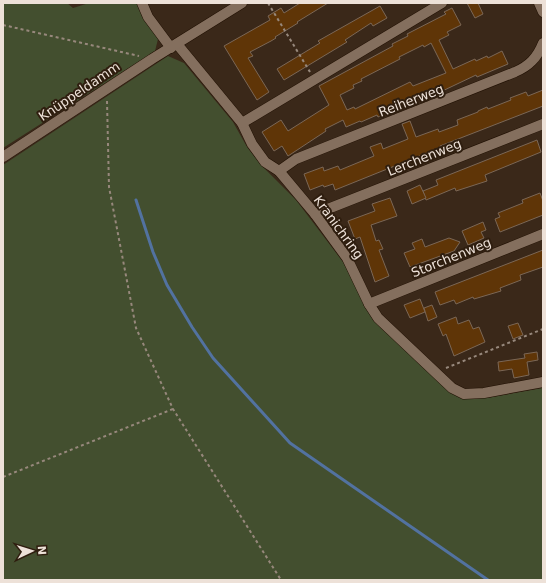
<svg xmlns="http://www.w3.org/2000/svg" width="546" height="583" font-family="'DejaVu Sans',sans-serif">
	<style>
		.green { fill: #434f2f }
		.lines { fill: none; stroke-linecap: round; stroke-linejoin: round }
		.stream { stroke: #5272a0; stroke-width: 3 }
		.building { fill: #5f3507; stroke: #7b6756; fill-rule: evenodd }
		.street-casing { stroke: #201003; stroke-width: 11 }
		.path { stroke: #97887c; stroke-width: 2; stroke-dasharray: 3 3; stroke-linecap: butt }
		.street { stroke: #846f5e; stroke-width: 10 }
		.labels { text-anchor: middle; stroke-width: 4; stroke-linejoin: round; paint-order: stroke }
		.street-label { font-size: 13px; fill: #ede1d8; stroke: #2f1e0f }
	</style>
	<rect width="100%" height="100%" fill="#3a2819"/>
	<g class="green">
		<polygon points="3,3 67,3 73,8 89,3 138,3 146,20 158,39 155,51 3,148"/>
		<polygon points="168,56 184,63 233,122 247,147 262,166 296,200 343,262 373,320 463,398 487,398 543,388 543,580 3,580 3,165"/>
	</g>
	<g class="lines">
		<polyline class="stream" points="136,200 153,252 167,285 192,327 213,358 290,443 488,580"/>
	</g>
	<g class="building">
		<polygon points="300,3 328,3 297,22 298,23 275,37 276,38 271,41 250,52 253,56 248,58 269,92 257,100 224,46 270,20 268,16 281,8 284,13"/>
		<polygon points="467,3 478,3 483,14 475,18"/>
		<polygon points="380,6 387,18 373,26 371,23 345,40 347,42 284,80 277,69 320,43 318,41"/>
		<path d="M 452,8 L 461,25 L 447,32 L 449,35 L 439,40 L 453,69 L 475,59 L 476,61 L 487,56 L 488,58 L 502,51 L 508,64 L 477,77 L 476,75 L 436,94 L 435,92 L 419,100 L 418,98 L 378,117 L 377,115 L 361,122 L 360,121 L 346,127 L 343,120 L 325,129 L 326,131 L 288,156 L 282,146 L 274,151 L 262,132 L 281,120 L 288,131 L 329,105 L 319,86 L 393,46 L 392,44 L 408,36 L 407,34 L 446,14 L 444,12 ZM 431,43 L 446,73 L 413,86 L 410,82 L 355,109 L 354,107 L 347,110 L 340,95 L 354,88 L 353,85 L 362,81 L 361,79 L 400,59 L 399,57 L 423,45 L 424,47 Z"/>
		<polygon points="543,90 543,106 440,146 439,149 440,153 431,156 429,152 422,155 335,190 333,184 324,187 323,185 310,190 304,174 323,167 324,171 338,166 340,170 374,156 370,147 381,143 383,149 408,139 402,124 410,121 416,137 438,129 439,132 458,125 457,120 478,112 478,111 487,107 488,109 511,100 510,98 526,92 528,96"/>
		<polygon points="537,140 541,152 485,175 487,181 456,191 455,188 426,200 423,191 438,185 436,180"/>
		<polygon points="420,185 426,198 412,204 407,191"/>
		<polygon points="540,193 543,201 543,215 500,232 495,219 500,217 498,213 523,203 522,200"/>
		<polygon points="390,198 397,216 371,225 376,241 379,240 383,249 379,250 389,276 375,282 360,237 355,239 348,221 375,211 372,204"/>
		<polygon points="483,222 486,230 481,232 484,238 468,245 462,231"/>
		<polygon points="449,238 460,242 454,251 410,267 404,253 415,249 412,243 422,239 425,247"/>
		<polygon points="543,250 543,267 520,275 521,280 500,288 501,291 474,299 473,297 456,304 454,300 440,305 435,292"/>
		<polygon points="420,299 425,312 410,318 404,305"/>
		<polygon points="432,305 437,317 428,321 424,308"/>
		<polygon points="456,317 458,324 469,320 473,329 479,327 485,342 454,356 446,334 443,336 438,324"/>
		<polygon points="518,323 523,335 513,339 508,326"/>
		<polygon points="537,352 538,360 527,362 529,375 514,378 512,369 499,371 498,362 525,358 524,354"/>
	</g>
	<g class="lines">
		<g class="street-casing">
			<g id="street">
				<polyline points="142,3 148,17 171,48"/>
				<polyline points="539,3 543,12"/>
				<polyline points="177,44 242,123 252,144 265,162 279,171 315,214 347,258 369,304 378,318 452,388 464,394 484,393 543,382"/>
				<polyline points="242,123 442,3"/>
				<polyline points="3,157 152,59 242,3"/>
				<path d="M 279,171 L 296,159 L 515,72 C 529,66 537,58 543,43"/>
				<polyline points="315,214 543,124"/>
				<polyline points="369,304 543,234"/>
			</g>
		</g>
		<g class="path">
			<polyline points="268,3 310,72"/>
			<polyline points="3,25 139,56"/>
			<polyline points="107,101 109,187 136,328 173,409 281,580"/>
			<polyline points="446,368 543,329"/>
			<polyline points="3,477 173,409"/>
		</g>
		<use href="#street" class="street"/>
	</g>
	<g class="labels">
		<g class="street-label">
			<text transform="translate(79 91) rotate(-34)" y="5">Knüppeldamm</text>
			<text transform="translate(411 100) rotate(-21)" y="5">Reiherweg</text>
			<text transform="translate(424 157) rotate(-22)" y="5">Lerchenweg</text>
			<text transform="translate(339 227) rotate(54)" y="5">Kranichring</text>
			<text transform="translate(451 257) rotate(-22)" y="5">Storchenweg</text>
		</g>
	</g>
	<rect width="546" height="583" fill="none" stroke="#ede1d8" stroke-width="8"/>
	<g transform="translate(32 551) rotate(86)" stroke="#2f1e0f" stroke-width="3" paint-order="stroke">
	<path d="M0-3L7 15L0 10L-7 15Z" fill="#ede1d8"/>
	<text y="-6" font-size="11" font-weight="bold" text-anchor="middle" fill="#ede1d8">N</text>
	</g>
</svg>
